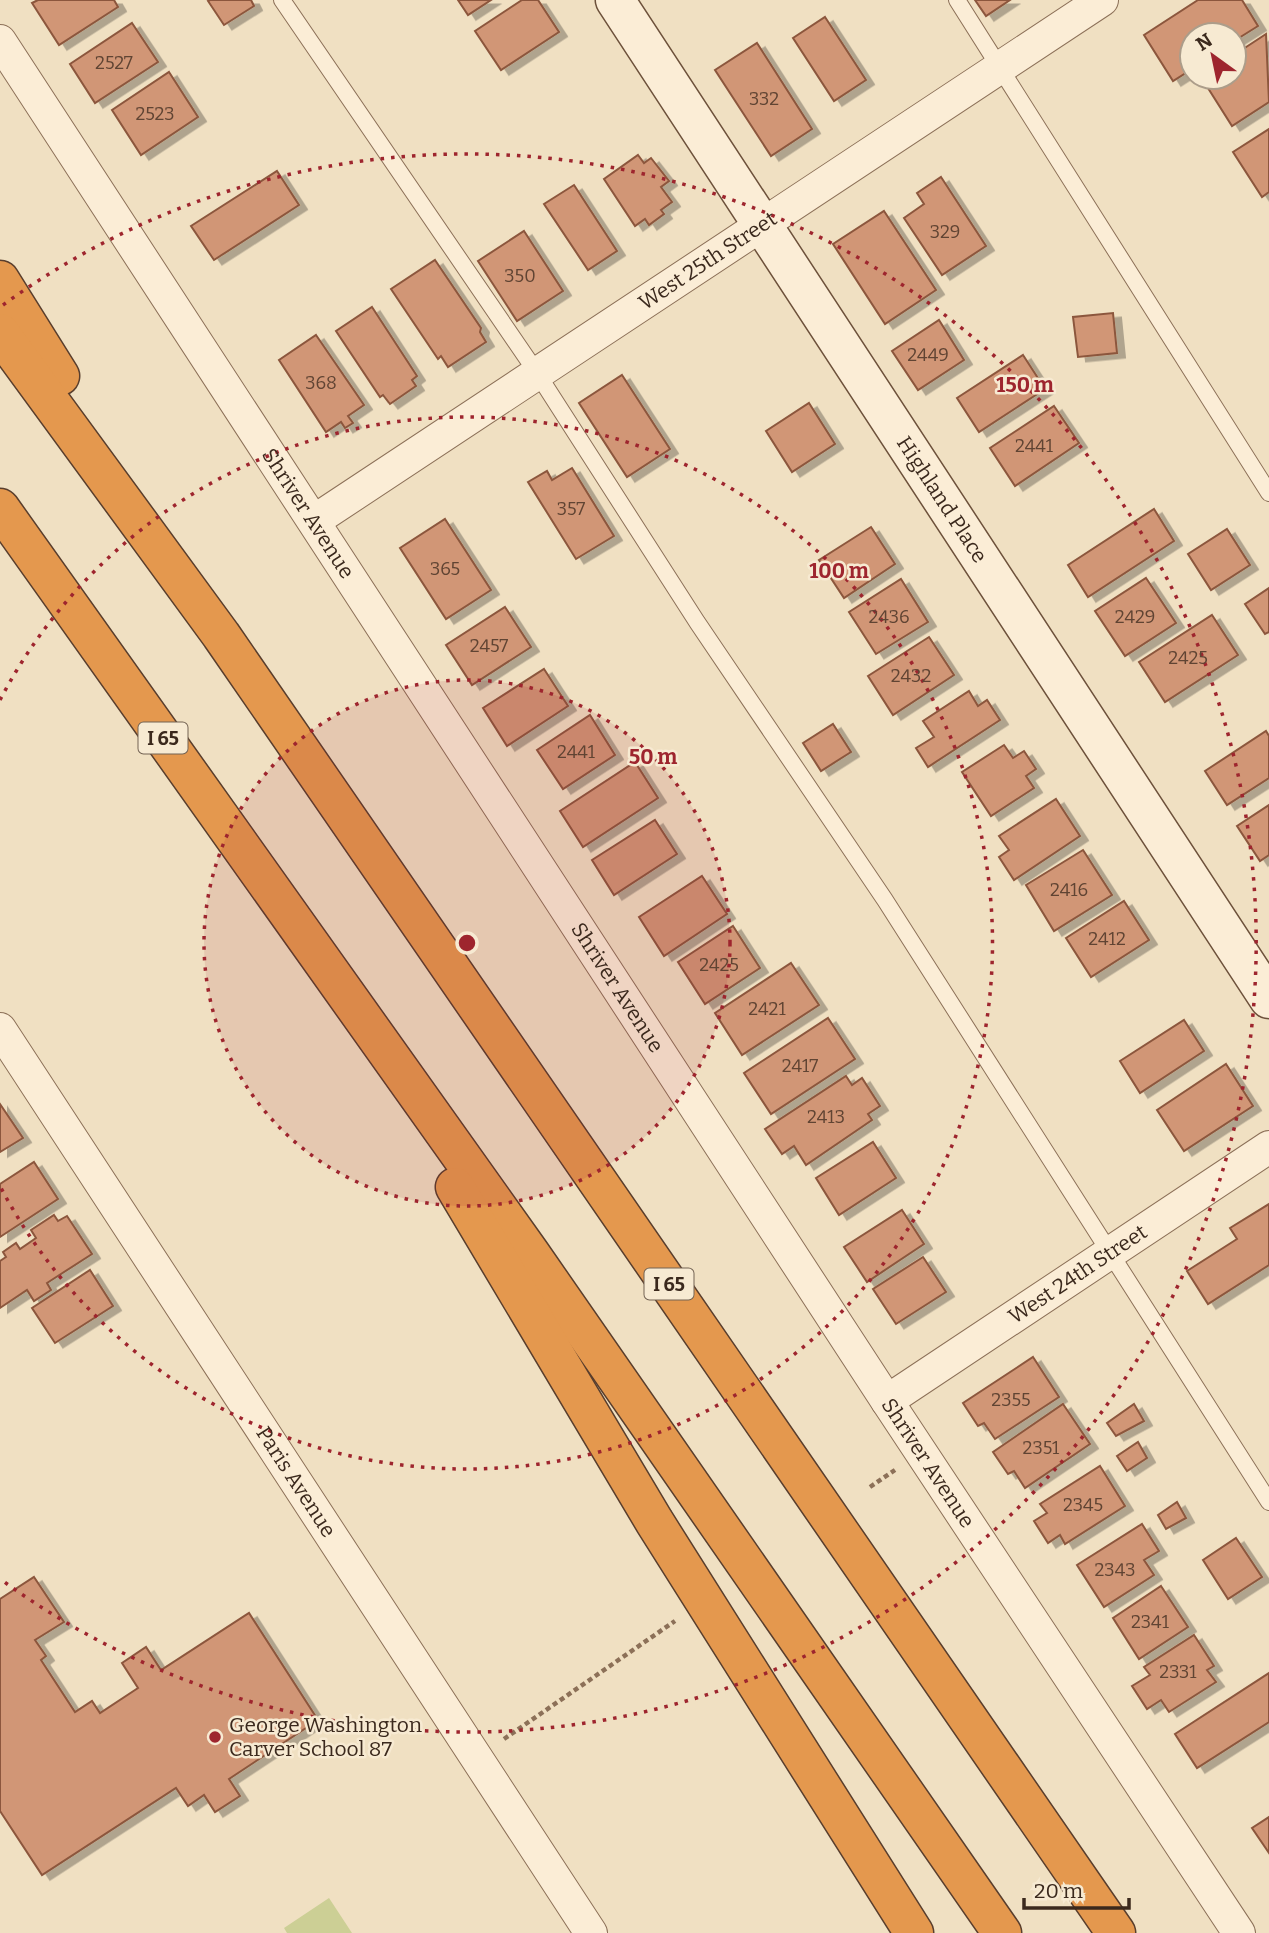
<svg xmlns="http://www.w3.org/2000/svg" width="1269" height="1933" font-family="Bitter,serif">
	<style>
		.green { fill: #cccf95 }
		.building { fill: #d19676; stroke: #8c573d; stroke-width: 2; filter: url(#shadow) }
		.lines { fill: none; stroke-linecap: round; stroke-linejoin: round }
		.lane-casing { stroke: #8c7058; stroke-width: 18 }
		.street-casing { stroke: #8c7058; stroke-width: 34 }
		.secondary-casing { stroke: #6d513b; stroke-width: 41 }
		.highway-casing { stroke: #593e2d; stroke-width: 41 }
		.path { stroke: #8c7058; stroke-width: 4.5; stroke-dasharray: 5 3.5; stroke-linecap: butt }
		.lane { stroke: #fbedd6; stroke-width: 16 }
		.street { stroke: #fbedd6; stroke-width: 32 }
		.secondary { stroke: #fbedd6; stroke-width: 38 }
		.highway { stroke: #e4984e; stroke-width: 38 }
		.ring { fill: none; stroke: #9e252e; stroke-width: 3.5; stroke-dasharray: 3.5 7 }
		.poi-dot { fill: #9e252e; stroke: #f7ead2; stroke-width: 2.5 }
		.labels { text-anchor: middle; stroke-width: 5; stroke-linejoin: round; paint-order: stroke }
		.number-label { font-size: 18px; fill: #604433 }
		.shield { fill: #f7ead2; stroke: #736353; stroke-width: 2 }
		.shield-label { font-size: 19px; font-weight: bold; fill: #3b291d }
		.street-label { font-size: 21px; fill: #3b291d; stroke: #f7ead2 }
		.poi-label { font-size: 21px; fill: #3b291d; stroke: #f7ead2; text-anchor: start }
		.centre { fill: #9e252e; stroke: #f7ead2; stroke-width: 3.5 }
		.ring-label { font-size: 21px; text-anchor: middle; font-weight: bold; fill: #9e252e; stroke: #f7ead2; stroke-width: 5; stroke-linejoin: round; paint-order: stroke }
	</style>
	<defs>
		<filter id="shadow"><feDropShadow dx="8" dy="4.5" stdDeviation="0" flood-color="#0004"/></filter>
	</defs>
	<rect width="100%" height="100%" fill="#f0e0c2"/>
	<polygon class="green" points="329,1898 352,1933 287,1933 284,1928"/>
	<g class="building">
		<polygon points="38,0 114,0 118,7 59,45 32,3"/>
		<polygon points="210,0 251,0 254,6 224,25 208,1"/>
		<polygon points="458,0 491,0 468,15"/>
		<polygon points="522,0 538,0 559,32 501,70 475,31"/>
		<polygon points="975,0 1010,0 986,16"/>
		<polygon points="1198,0 1242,0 1258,26 1234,41 1234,35 1192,35 1192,69 1173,81 1144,35"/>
		<polygon points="825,17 866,80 834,101 793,38"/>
		<polygon points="132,23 158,62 95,103 70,64"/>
		<polygon points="1266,34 1269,102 1232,126 1201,77 1234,77 1234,55"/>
		<polygon points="757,43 812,129 771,156 715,70"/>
		<polygon points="169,72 198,117 141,155 112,110"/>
		<polygon points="1269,129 1269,192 1262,197 1233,152"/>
		<polygon points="638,155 644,163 651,158 669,181 661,187 672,202 661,210 664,214 649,225 645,219 635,226 604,179"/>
		<polygon points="277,171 299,205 214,260 191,226"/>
		<polygon points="941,177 986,246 942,275 904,218 924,204 917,193"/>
		<polygon points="574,185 617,251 588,270 544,204"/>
		<polygon points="884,211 936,290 885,324 833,244"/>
		<polygon points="524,231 563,291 517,321 478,261"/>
		<polygon points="435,260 481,328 480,332 486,342 448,367 441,356 438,359 391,289"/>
		<polygon points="372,307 417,376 412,380 416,386 390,404 383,395 380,397 336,331"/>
		<polygon points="1113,313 1117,353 1078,357 1073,317"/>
		<polygon points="939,320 964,360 918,390 892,351"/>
		<polygon points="316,335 364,405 348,416 353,423 345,428 341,422 326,432 279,360"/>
		<polygon points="1023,355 1045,389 979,432 957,398"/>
		<polygon points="622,375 670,449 627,477 579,403"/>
		<polygon points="809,403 835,444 792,472 766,431"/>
		<polygon points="1054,406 1079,443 1015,486 990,448"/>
		<polygon points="572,468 614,536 576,559 528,482 547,471 552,480"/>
		<polygon points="1154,509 1174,541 1088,597 1068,565"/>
		<polygon points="445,519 491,590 446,619 400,548"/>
		<polygon points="871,527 895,564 844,598 819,560"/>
		<polygon points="1227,529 1250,565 1211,590 1188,554"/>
		<polygon points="1146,578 1176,623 1125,656 1095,611"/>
		<polygon points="901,579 928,622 876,654 849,612"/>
		<polygon points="1269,588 1269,632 1265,634 1245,604"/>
		<polygon points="505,607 531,647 472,685 446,645"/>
		<polygon points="1212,615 1238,655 1165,702 1139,662"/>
		<polygon points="929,637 954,675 893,715 868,676"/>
		<polygon points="544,669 568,706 507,746 483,708"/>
		<polygon points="969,691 978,706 987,700 1000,720 928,767 916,748 934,737 923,721"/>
		<polygon points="590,715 615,755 563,789 537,750"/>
		<polygon points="833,724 851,752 821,771 803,743"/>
		<polygon points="1266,731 1269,736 1269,778 1227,805 1205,771"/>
		<polygon points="1004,745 1013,758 1024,751 1036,769 1026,776 1034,788 991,816 962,772"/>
		<polygon points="635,762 658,798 583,847 560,811"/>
		<polygon points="1056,799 1080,836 1014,880 999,857 1009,850 999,836"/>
		<polygon points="1269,805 1269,855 1260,861 1237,826"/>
		<polygon points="655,820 677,854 614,895 592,860"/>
		<polygon points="1083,850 1112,895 1054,931 1026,885"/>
		<polygon points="702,876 727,914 664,956 639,917"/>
		<polygon points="1124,901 1149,940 1091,977 1066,938"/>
		<polygon points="733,926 760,968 705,1004 678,962"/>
		<polygon points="791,963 819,1005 742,1055 715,1013"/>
		<polygon points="828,1018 855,1059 771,1114 744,1073"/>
		<polygon points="1184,1020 1204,1051 1140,1093 1120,1061"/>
		<polygon points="1226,1064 1253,1106 1184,1151 1157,1110"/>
		<polygon points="846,1076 852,1085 862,1078 880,1106 868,1114 872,1120 806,1165 794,1146 782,1154 765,1129"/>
		<polygon points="0,1104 23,1138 0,1152"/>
		<polygon points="873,1142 896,1178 839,1215 816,1178"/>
		<polygon points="34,1162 58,1199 0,1237 0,1184"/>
		<polygon points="1269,1204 1269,1265 1208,1304 1187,1271 1237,1239 1230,1228"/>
		<polygon points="902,1210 924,1244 867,1282 844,1247"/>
		<polygon points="54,1215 58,1221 67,1216 92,1254 47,1283 51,1290 34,1301 27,1290 0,1308 0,1261 6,1257 3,1252 16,1243 20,1249 36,1238 31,1230"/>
		<polygon points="923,1257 946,1292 896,1324 873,1289"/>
		<polygon points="90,1270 113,1306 55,1343 32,1308"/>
		<polygon points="1033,1357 1059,1397 995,1439 984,1423 978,1426 963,1403"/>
		<polygon points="1063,1404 1090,1444 1025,1488 1014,1471 1008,1474 993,1452"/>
		<polygon points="1134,1404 1144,1421 1116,1436 1107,1423"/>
		<polygon points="1138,1442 1147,1458 1127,1471 1117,1456"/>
		<polygon points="1100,1466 1125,1506 1065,1544 1060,1535 1048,1543 1034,1521 1047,1513 1040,1504"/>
		<polygon points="1177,1502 1186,1518 1166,1529 1158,1515"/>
		<polygon points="1142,1524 1159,1551 1144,1560 1154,1575 1104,1607 1077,1565"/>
		<polygon points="1236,1538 1262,1577 1228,1599 1203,1560"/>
		<polygon points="34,1577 64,1622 35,1640 46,1656 41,1660 75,1712 92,1701 100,1713 138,1688 122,1663 146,1647 161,1670 249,1613 318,1720 229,1779 240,1796 215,1812 204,1795 188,1806 176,1788 42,1875 0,1811 0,1599"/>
		<polygon points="1161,1586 1188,1627 1139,1659 1113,1618"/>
		<polygon points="1194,1635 1214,1666 1207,1670 1216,1682 1169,1712 1161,1700 1147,1709 1132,1686 1150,1675 1144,1667"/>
		<polygon points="1269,1673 1269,1722 1197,1768 1175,1734"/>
		<polygon points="1269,1817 1269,1853 1252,1828"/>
	</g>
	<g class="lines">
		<g class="lane-casing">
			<g id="lane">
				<polyline points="282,0 537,373 697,622 885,900 1269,1502"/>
				<polyline points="957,0 1269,493"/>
			</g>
		</g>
		<g class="street-casing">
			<g id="street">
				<path id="s1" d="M 0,41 L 887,1401 L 1239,1933"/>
				<path id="s2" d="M 314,521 L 1102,0"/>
				<path id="s3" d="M 0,1029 L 591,1933"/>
				<path id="s4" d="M 887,1401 L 1269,1147"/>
			</g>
		</g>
		<g class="secondary-casing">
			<g id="secondary">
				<path id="s5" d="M 615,0 L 1269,999"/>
			</g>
		</g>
		<g class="highway-casing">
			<g id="highway">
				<polyline points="0,280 60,376"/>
				<polyline points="0,333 221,635 1116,1933"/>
				<polyline points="0,508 530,1253 1002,1933"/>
				<polyline points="455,1187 654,1521 914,1933"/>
			</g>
		</g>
		<g class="path">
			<polyline points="870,1487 895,1470"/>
			<polyline points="504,1739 675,1621"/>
		</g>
		<use href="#lane" class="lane"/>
		<use href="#street" class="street"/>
		<use href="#secondary" class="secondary"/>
		<use href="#highway" class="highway"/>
	</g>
	<circle cx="467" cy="943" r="263" fill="#9e252e" fill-opacity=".12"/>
	<g class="ring">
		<circle cx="467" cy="943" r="263"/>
		<path d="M0 700A526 526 0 1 1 0 1186"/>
		<path d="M3 305A789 789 0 1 1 3 1581"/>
	</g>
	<circle class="poi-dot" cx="215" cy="1737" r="7"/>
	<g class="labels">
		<g class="number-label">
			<text x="114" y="69">2527</text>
			<text x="764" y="105">332</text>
			<text x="155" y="120">2523</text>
			<text x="945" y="238">329</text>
			<text x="520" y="282">350</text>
			<text x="928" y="361">2449</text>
			<text x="321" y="389">368</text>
			<text x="1034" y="452">2441</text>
			<text x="571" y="515">357</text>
			<text x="445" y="575">365</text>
			<text x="889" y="623">2436</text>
			<text x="1135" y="623">2429</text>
			<text x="489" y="652">2457</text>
			<text x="1188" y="664">2425</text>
			<text x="911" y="682">2432</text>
			<text x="576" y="758">2441</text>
			<text x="1069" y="896">2416</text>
			<text x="1107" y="945">2412</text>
			<text x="719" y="971">2425</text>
			<text x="767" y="1015">2421</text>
			<text x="800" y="1072">2417</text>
			<text x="826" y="1123">2413</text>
			<text x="1011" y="1406">2355</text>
			<text x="1041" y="1454">2351</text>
			<text x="1083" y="1511">2345</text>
			<text x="1115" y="1576">2343</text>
			<text x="1150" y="1628">2341</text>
			<text x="1178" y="1678">2331</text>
		</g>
		<g class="shield">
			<rect x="138.5" y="722.5" width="49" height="31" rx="5"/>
			<rect x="644.5" y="1268.5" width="49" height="31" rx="5"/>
		</g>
		<g class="shield-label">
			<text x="163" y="745">I 65</text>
			<text x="669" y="1291">I 65</text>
		</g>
		<g class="street-label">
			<text dy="7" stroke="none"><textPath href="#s2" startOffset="472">West 25th Street</textPath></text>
			<text dy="7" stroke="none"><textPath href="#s5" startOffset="597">Highland Place</textPath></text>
			<text dy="7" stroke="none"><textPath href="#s1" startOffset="564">Shriver Avenue</textPath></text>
			<text dy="7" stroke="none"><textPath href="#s1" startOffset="1130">Shriver Avenue</textPath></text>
			<text dy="7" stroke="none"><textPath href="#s4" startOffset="229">West 24th Street</textPath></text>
			<text dy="7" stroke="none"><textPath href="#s1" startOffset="1698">Shriver Avenue</textPath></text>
			<text dy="7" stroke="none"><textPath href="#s3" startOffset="541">Paris Avenue</textPath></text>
		</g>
		<g class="poi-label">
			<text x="229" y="1732">George Washington<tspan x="229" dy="24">Carver School 87</tspan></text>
		</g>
	</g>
	<circle cx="467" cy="943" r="10" class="centre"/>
	<g class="ring-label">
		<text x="1025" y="392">150 m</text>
		<text x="839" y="578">100 m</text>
		<text x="653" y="764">50 m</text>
	</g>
	<g transform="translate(1213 56) rotate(327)"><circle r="33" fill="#f7ead2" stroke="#ac9d8a" stroke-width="2"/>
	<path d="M0-5L12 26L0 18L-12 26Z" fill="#9e252e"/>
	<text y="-10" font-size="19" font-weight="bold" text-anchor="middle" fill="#3b291d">N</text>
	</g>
	<path d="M1024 1898v10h105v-10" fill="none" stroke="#3b291d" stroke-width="3.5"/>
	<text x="1034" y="1898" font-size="21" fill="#3b291d" stroke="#f7ead2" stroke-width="5" paint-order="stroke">20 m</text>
</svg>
